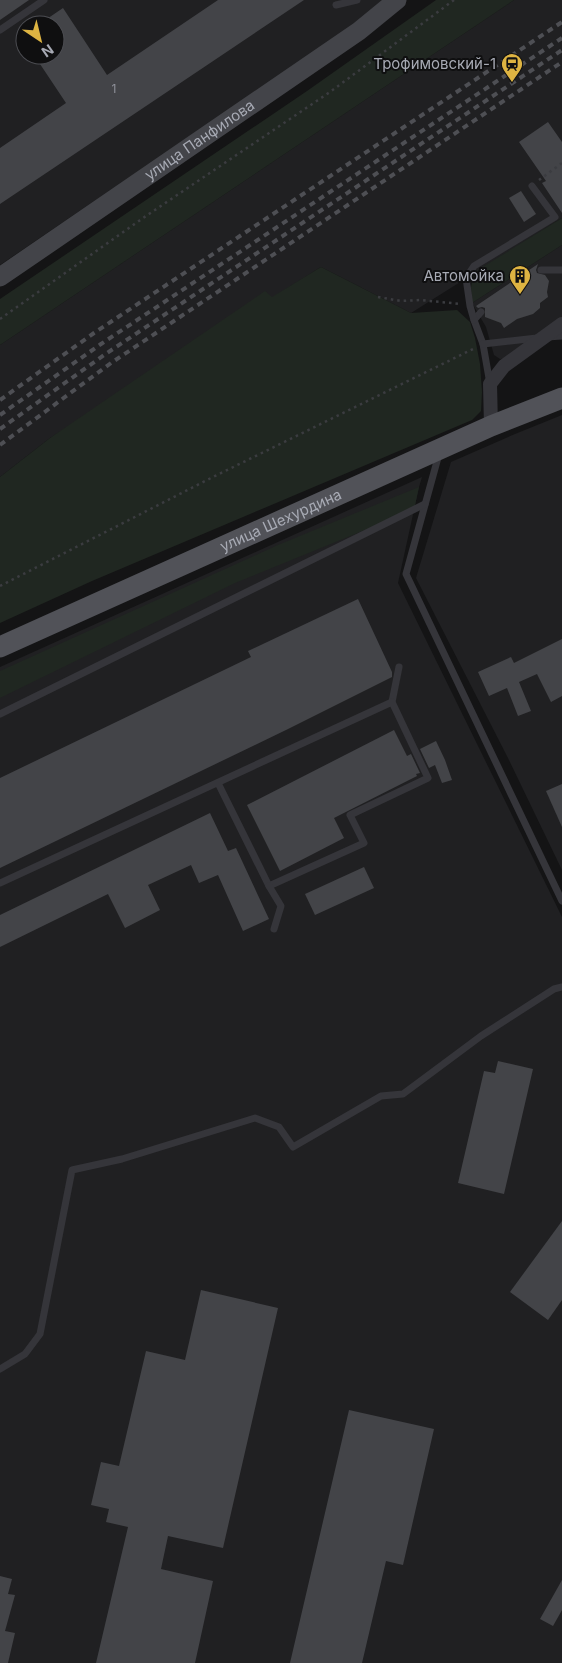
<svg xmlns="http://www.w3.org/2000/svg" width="562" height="1663" font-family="Inter,sans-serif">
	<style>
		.built { fill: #202022; fill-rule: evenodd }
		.green { fill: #202721 }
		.building { fill: #434448 }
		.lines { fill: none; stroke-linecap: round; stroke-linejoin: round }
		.path { stroke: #3b3c40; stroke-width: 2.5; stroke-dasharray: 2.5 4; stroke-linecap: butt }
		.service { stroke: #35353a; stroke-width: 7 }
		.minor { stroke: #35353a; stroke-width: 14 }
		.secondary { stroke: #434449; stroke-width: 19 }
		.primary { stroke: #515258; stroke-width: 21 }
		.rail { stroke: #4e4f54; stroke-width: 4; stroke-dasharray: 6 5; stroke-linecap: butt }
		.labels { text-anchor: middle; stroke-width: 4; stroke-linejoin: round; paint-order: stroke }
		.number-label { font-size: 12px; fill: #8e9099 }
		.poi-label { font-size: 15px; fill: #a7aab4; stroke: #0f0f10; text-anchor: end }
		.street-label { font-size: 15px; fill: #a7aab4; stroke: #0f0f10 }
	</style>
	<rect width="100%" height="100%" fill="#141415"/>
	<g class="built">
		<path d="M 0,0 L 384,0 L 368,15 L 0,265 ZM 25,25 L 55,25 L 55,55 L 25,55 Z"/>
		<polygon points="514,0 562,0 562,218 411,313 321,267 50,438 0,477 0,345"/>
		<polygon points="562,245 562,318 509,358 500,359 494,355 486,327 472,303"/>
		<polygon points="562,415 562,870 508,758 416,578 451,462 515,434"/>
		<polygon points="422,477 419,487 398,583 562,917 562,1663 0,1663 0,667"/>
	</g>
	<g class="green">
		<polygon points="436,0 514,0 0,345 0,299 307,91"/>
		<polygon points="562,218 562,245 472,303 471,288 473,273"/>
		<polygon points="321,267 411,313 457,310 470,322 475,338 480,364 482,392 481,411 472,420 92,581 0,623 0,477 50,438 265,291 272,297"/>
		<polygon points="419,487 414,510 235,583 0,698 0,671 278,545"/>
	</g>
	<g class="building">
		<polygon points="0,0 29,0 0,20"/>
		<polygon points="218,0 304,0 0,204 0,148 66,103 34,55 55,55 55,25 38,25 63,8 107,75"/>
		<polygon points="548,122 562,142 562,213 542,183 546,181 519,142"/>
		<polygon points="521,191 536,214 524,222 509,198"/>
		<polygon points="538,264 536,270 537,273 545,275 549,281 547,292 548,297 540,303 540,308 533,314 517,319 504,328 501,323 485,317 485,308 482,307 478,308 476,306"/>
		<polygon points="358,599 392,672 392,677 286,730 0,868 0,778 251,657 248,651"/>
		<polygon points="562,639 562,696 551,702 537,674 519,682 531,711 518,716 507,688 489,696 478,672 511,657 514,663"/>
		<polygon points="394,730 407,756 411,754 420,773 416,774 417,776 334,818 344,838 280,871 247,805"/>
		<polygon points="436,741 445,760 452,780 442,783 435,765 429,768 420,749"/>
		<polygon points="562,784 562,827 546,791"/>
		<polygon points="210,813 228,851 236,848 269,919 243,931 218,875 199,883 191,865 148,885 160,910 125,928 108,894 0,947 0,915"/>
		<polygon points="364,867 374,888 315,915 305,894"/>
		<polygon points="498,1061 533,1069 504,1194 458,1183 484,1071 495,1073"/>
		<polygon points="562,1221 562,1300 548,1320 510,1292"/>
		<polygon points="201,1290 278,1308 223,1548 168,1536 161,1569 213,1581 195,1663 96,1663 128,1527 106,1522 109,1509 91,1505 101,1462 119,1466 146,1351 185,1360"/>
		<polygon points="349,1410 434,1429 403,1565 386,1561 362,1663 290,1663"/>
		<polygon points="0,1576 12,1579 8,1594 15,1595 5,1631 15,1633 8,1663 0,1663"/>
		<polygon points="562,1580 562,1610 553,1626 540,1619"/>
	</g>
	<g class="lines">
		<g class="path">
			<polyline points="539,180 562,163"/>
			<polyline points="378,297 401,301 420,300 461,304"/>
			<polyline points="0,319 146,216 330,92 454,0"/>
			<polyline points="0,586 211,478 475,348"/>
		</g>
		<g class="service">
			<polyline points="336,5 357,0"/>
			<polyline points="0,30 44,0"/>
			<polyline points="541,270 562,270"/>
			<polyline points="481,312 474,320 483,344 490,384"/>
			<polyline points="474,320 470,306 466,278 474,266 555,217 532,186"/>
			<polyline points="547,337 562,336"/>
			<polyline points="483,344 537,338"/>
			<polyline points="439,454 406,574 562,901"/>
			<polyline points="392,702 399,667"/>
			<polyline points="0,714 425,504"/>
			<polyline points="0,883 392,702 428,778 350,815 364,843 269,886 218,783"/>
			<polyline points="269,886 281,906 274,929"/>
			<polyline points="0,1369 25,1354 40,1334 72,1170 122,1159 255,1118 279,1127 293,1147 381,1096 403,1094 481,1036 554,989 562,987"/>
		</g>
		<polyline class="minor" points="491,426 490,384 504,366 562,324"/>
		<path class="secondary" id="s1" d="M 0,277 L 359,31 L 397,0"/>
		<path class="primary" id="s2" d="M 0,647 L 491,426 L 562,398"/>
		<g class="rail">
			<polyline points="0,400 94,333 562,22"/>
			<polyline points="0,415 101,344 562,38"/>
			<polyline points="0,429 107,353 562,50"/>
			<polyline points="0,445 111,363 562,62"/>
		</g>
	</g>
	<defs>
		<g id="station-pin" transform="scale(1.125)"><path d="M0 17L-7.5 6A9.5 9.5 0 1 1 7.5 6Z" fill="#deb442" stroke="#0f0f10"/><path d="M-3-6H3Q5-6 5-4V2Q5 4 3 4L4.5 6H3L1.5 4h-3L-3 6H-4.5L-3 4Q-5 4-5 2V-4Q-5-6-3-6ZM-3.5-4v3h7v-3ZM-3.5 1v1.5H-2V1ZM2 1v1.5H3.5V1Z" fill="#111"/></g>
		<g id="building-pin" transform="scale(1.125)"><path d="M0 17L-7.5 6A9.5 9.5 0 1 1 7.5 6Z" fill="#deb442" stroke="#0f0f10"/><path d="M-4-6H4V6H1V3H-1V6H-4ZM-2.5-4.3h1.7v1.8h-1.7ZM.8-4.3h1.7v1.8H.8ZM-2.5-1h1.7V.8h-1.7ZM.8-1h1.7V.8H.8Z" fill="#111"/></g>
	</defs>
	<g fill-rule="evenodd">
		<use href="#station-pin" x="512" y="64"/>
		<use href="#building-pin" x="520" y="276"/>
	</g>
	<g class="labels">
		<g class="number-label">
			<text x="114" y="93">1</text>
		</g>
		<g class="poi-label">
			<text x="496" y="69">Трофимовский-1</text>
			<text x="504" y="281">Автомойка</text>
		</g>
		<g class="street-label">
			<text dy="5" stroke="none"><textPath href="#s1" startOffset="242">улица Панфилова</textPath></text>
			<text dy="5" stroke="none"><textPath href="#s2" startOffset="308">улица Шехурдина</textPath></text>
		</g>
	</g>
	<g transform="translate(40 40) rotate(145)"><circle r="24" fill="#0f0f10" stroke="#4c4d52"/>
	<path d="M0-4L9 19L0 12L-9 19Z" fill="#deb442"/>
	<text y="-8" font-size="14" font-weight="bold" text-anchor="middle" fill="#a7aab4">N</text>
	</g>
</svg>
